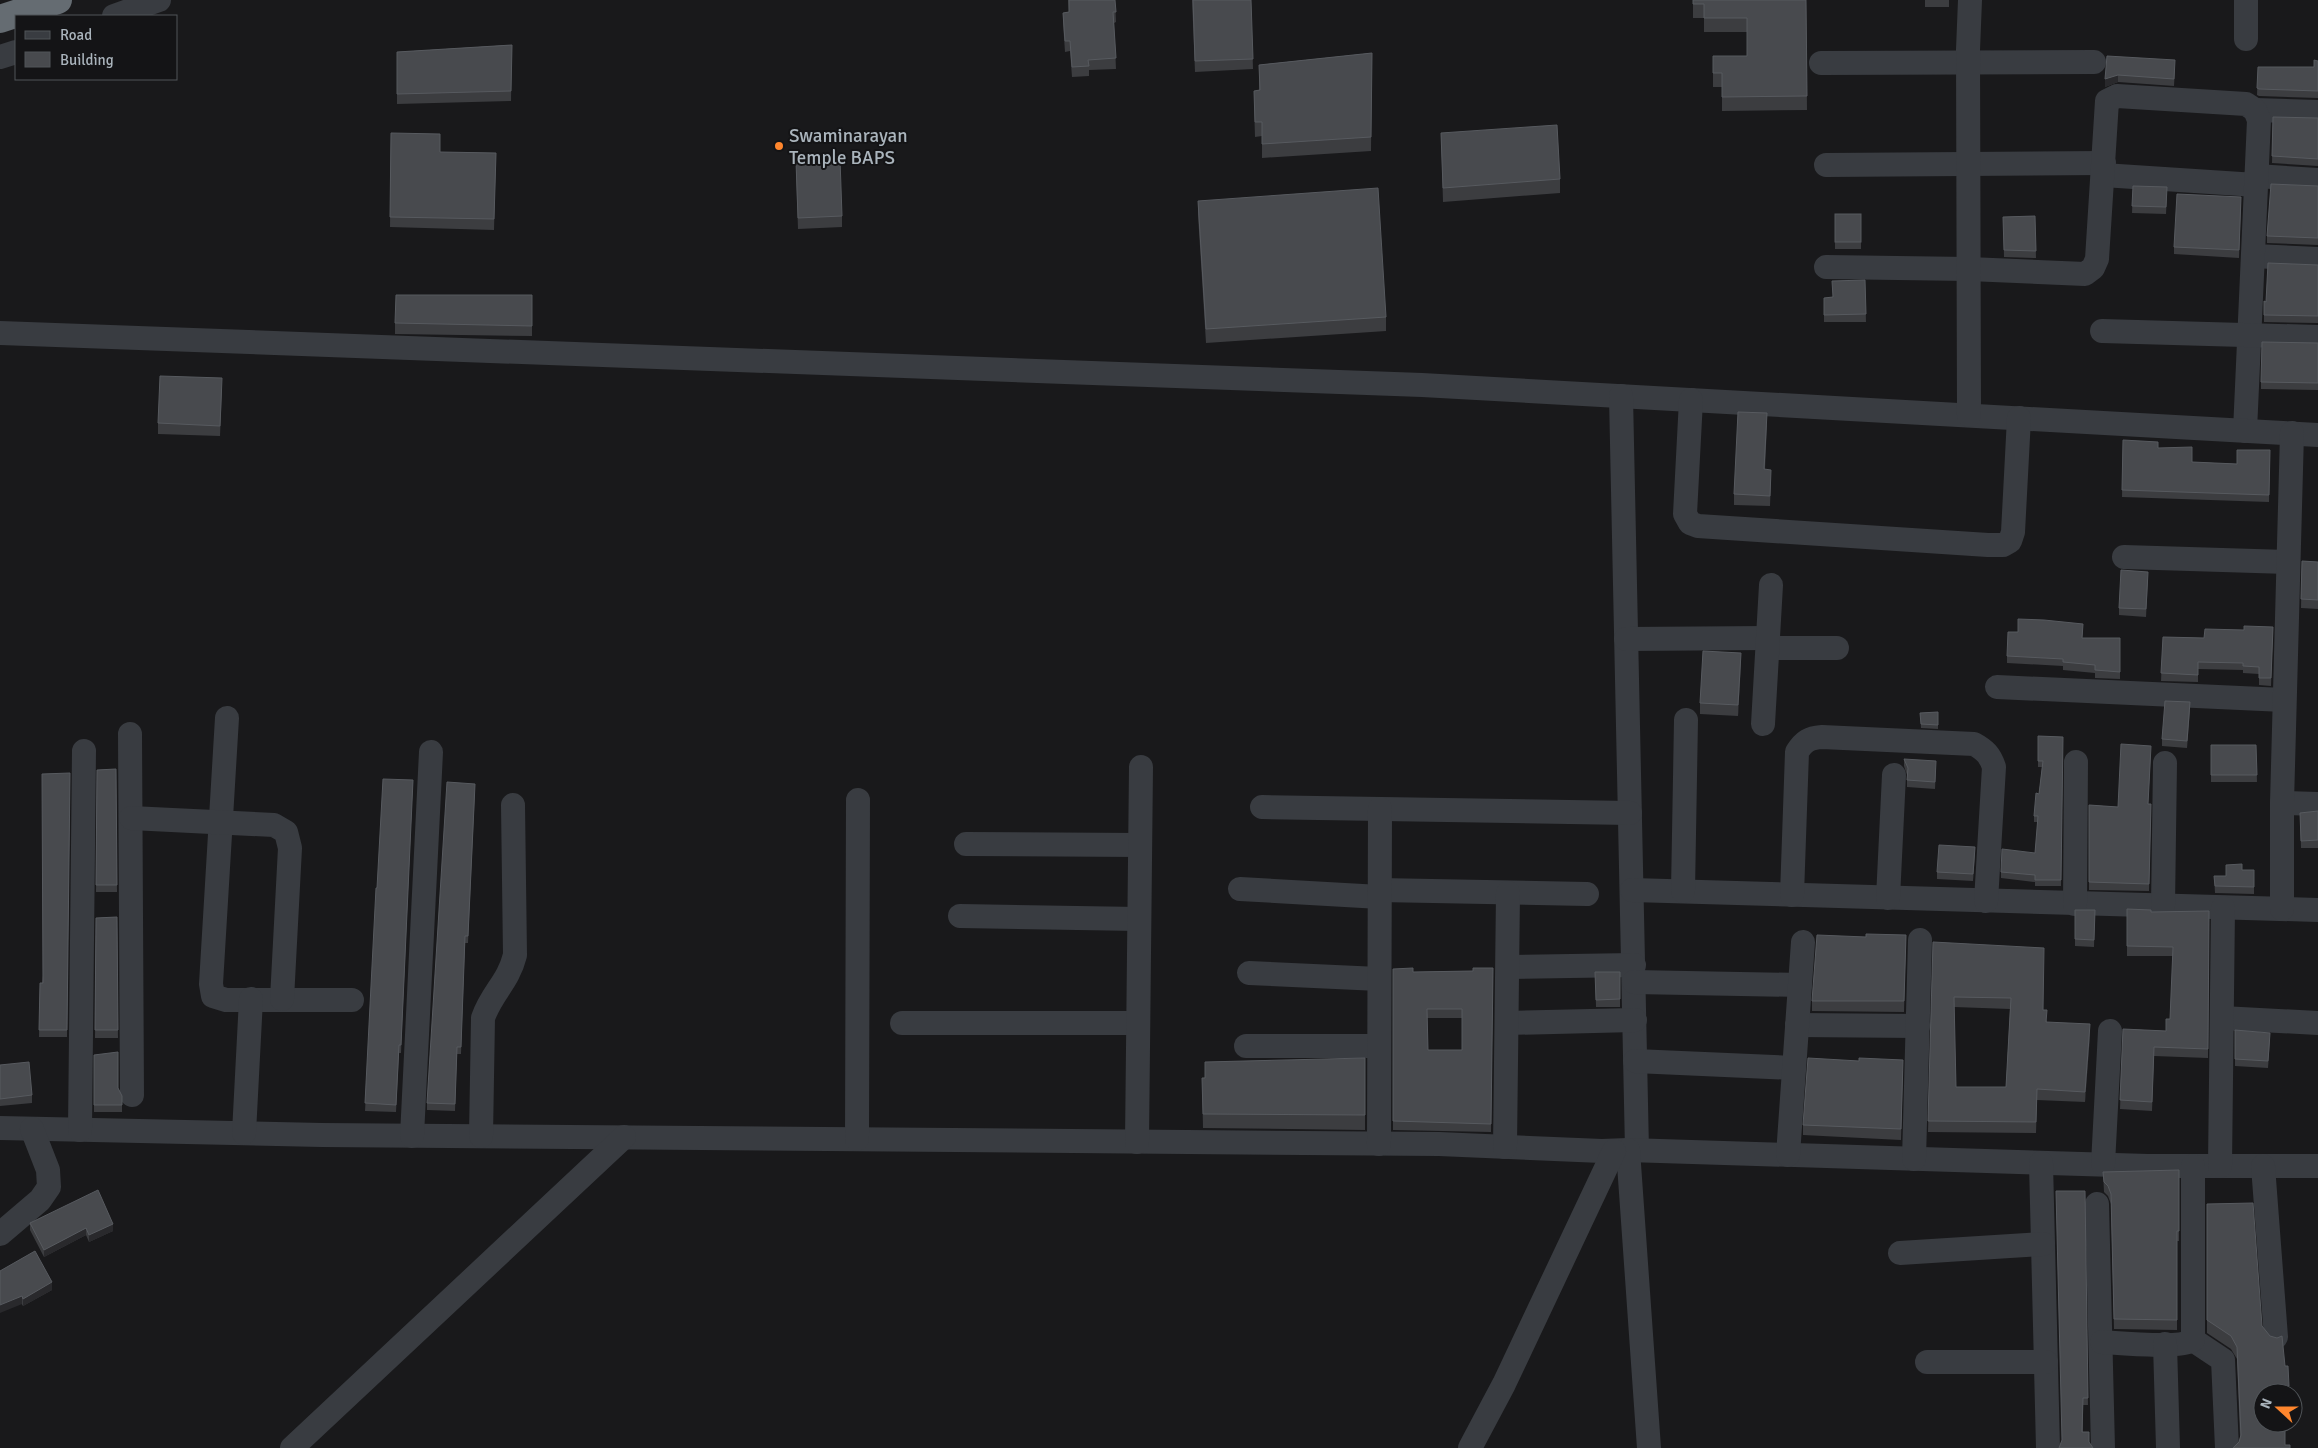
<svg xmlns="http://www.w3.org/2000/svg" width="2318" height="1448" font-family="Signika,sans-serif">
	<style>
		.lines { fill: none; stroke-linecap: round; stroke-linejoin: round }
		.minor { stroke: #393c41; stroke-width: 24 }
		.highway { stroke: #656c72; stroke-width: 28 }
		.wall { fill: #3c3d40; fill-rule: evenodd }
		.shaded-wall { fill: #29292c }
		.building { fill: #484a4e; stroke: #575a5f; fill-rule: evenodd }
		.poi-dot { fill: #ff862d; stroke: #141416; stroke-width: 2 }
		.labels { text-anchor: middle; stroke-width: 4; stroke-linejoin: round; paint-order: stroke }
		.poi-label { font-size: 19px; fill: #aab4bc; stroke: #141416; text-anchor: start }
	</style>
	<rect width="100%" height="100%" fill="#19191b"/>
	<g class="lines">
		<g class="minor">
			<polyline points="114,16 159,0"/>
			<polyline points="2246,39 2246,0"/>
			<polyline points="0,57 16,52"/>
			<polyline points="1821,63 2094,62"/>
			<polyline points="2255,110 2318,112"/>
			<polyline points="1826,165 2104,163"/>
			<polyline points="2103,175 2256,185"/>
			<polyline points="2256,176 2318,180"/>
			<polyline points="2253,256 2318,259"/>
			<polyline points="1826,267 1969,269 2085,274 2093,268 2097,259 2107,101 2117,96 2246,104 2255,110 2259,120 2245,431"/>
			<polyline points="2102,331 2318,337"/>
			<polyline points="0,333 1422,385 2318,435"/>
			<polyline points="1621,396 1637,1150"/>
			<polyline points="1691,400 1685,514 1690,523 1698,526 1988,545 2003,545 2010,541 2013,532 2019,418"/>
			<polyline points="1969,415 1968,50 1970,0"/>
			<polyline points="2124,557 2288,562"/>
			<polyline points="1626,639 1768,638"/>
			<polyline points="1768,648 1837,648"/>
			<polyline points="1997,687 2284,700"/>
			<polyline points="227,718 211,984 213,996 226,1000 352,1000"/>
			<polyline points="1763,724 1771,585"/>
			<polyline points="130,734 132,1095"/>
			<polyline points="2282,803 2318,804"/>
			<polyline points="1262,807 1630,813"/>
			<polyline points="131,818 274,825 286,832 290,848 282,999"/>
			<polyline points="966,844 1140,845"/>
			<polyline points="1240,889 1380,897"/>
			<polyline points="1379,890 1587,894"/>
			<polyline points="1632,890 2318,910"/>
			<polyline points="1683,891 1686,720"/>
			<path d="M 1792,895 L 1797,752 C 1804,741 1809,738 1822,737 L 1974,744 C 1985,750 1990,755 1994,767 L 1986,901"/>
			<polyline points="1888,898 1894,775"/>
			<polyline points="2075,904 2076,762"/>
			<polyline points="2163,906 2165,763"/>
			<polyline points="2282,909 2282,803 2292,433"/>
			<polyline points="960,916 1139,919"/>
			<polyline points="1508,967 1634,965"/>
			<polyline points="1249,973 1379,979"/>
			<polyline points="1634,982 1800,985"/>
			<polyline points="2222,1018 2318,1023"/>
			<polyline points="902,1023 1138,1023"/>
			<polyline points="1508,1023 1635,1020"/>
			<polyline points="1797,1025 1918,1026"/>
			<polyline points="1246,1046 1379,1046"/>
			<polyline points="1635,1061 1794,1068"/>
			<polyline points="0,1128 322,1135 1439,1144 1602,1151 1628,1150 2148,1166 2318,1166"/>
			<polyline points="80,1130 84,751"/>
			<polyline points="244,1133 251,999"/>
			<polyline points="412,1136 431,752"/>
			<path d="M 481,1136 L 483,1018 C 492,992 508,983 515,955 L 513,805"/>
			<polyline points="857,1139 858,800"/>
			<polyline points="1137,1142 1141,767"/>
			<polyline points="1379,1144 1380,809"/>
			<polyline points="1505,1147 1508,893"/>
			<polyline points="1628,1150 1649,1448"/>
			<polyline points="1788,1155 1803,942"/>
			<polyline points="1914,1159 1920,940"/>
			<polyline points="2041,1163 2048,1448"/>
			<polyline points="2103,1164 2110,1031"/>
			<polyline points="2220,1166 2223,908"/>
			<polyline points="2263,1166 2276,1337"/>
			<polyline points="2097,1204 2103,1448"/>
			<polyline points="0,1234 40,1200 49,1187 48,1170 32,1129"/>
			<polyline points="1900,1253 2043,1244"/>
			<polyline points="2193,1340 2223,1360 2227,1448"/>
			<path d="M 2102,1342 C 2119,1343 2181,1349 2193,1340 L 2193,1166"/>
			<polyline points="2165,1344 2168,1448"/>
			<polyline points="1927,1362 2046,1362"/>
			<polyline points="292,1448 624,1137"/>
			<polyline points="1470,1448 1504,1384 1614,1151"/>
		</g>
		<polyline class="highway" points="0,19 58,0"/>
	</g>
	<g class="wall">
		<polygon points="1068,0 1115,0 1116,22 1114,23 1116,69 1089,70 1089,76 1072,77 1070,51 1065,52 1063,23 1063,13 1069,12"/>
		<polygon points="1192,0 1251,0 1253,69 1195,72"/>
		<polygon points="1693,0 1806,0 1807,110 1722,111 1722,87 1713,87 1713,56 1747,56 1747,32 1704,32 1704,18 1693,18"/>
		<rect x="1925" y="0" width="24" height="7"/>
		<polygon points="512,45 511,101 397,104 397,52"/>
		<polygon points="1372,53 1371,151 1262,158 1262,136 1255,137 1254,105 1254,91 1259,90 1259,65"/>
		<polygon points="2107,56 2175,68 2174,86 2118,82 2105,87"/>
		<polygon points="2318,61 2318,98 2259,96 2257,95 2258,67 2314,67"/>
		<polygon points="2273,117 2318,118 2318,166 2272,163"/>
		<polygon points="391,133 440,152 496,153 494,230 390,227"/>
		<polygon points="1441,133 1560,179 1560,193 1443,202"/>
		<polygon points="796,171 842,216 842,227 798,229"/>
		<polygon points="2133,186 2167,194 2166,214 2132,213"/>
		<polygon points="2318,186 2318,245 2267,243 2267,236"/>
		<polygon points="1198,201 1386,317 1386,331 1206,343 1198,215"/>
		<polygon points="2241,204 2239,258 2174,254 2174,247"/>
		<rect x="1835" y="214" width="26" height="35"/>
		<polygon points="2035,216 2036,258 2004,257 2003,217"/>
		<polygon points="2318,265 2318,323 2264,322 2264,301 2266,302"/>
		<polygon points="1865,280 1866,322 1824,322 1824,298 1832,297"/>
		<polygon points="532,295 532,336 395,334 395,323"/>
		<polygon points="2318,343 2318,390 2261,389 2261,382"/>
		<polygon points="222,389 220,436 158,434 158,423"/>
		<polygon points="1767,424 1765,469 1771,480 1770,506 1734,505 1734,494"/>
		<polygon points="2123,440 2158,448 2192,462 2237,464 2270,450 2269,502 2122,497"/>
		<polygon points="2302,561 2318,562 2318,609 2301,608"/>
		<polygon points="2148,579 2146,617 2119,615 2119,608"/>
		<polygon points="2273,627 2271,686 2259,685 2259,674 2243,673 2243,670 2198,669 2198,682 2161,681 2163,637 2204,638"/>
		<polygon points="2083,632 2082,638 2120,638 2120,679 2095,678 2095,673 2063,670 2063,666 2007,663 2007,656"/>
		<polygon points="1741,663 1738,716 1700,714 1700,703"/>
		<polygon points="2190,710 2187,748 2162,746 2162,739"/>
		<polygon points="1938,712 1938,729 1921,728 1920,713"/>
		<polygon points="2038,736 2063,737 2061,886 2035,886 2035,882 2001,878 2001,872 2035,853 2038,822 2034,822 2034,816 2039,794 2042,767 2038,767"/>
		<polygon points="2211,745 2256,745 2257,782 2211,782"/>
		<polygon points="2151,753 2148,804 2151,804 2149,891 2089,890 2089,805 2118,807"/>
		<polygon points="1904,759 1936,768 1935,789 1907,787 1907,775 1904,766"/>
		<polygon points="116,769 117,892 96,892 97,770"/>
		<polygon points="70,773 67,1037 39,1037 40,983 42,983"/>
		<polygon points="413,780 401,1053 399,1053 396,1112 365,1111 377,888"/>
		<polygon points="475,791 468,943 465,943 461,1054 457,1054 455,1111 427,1110 427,1103"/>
		<polygon points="2318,811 2318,848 2301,848 2300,813"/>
		<polygon points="1975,854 1973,881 1937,879 1937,872"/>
		<polygon points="2242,870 2254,870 2254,894 2215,893 2214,876 2226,876"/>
		<polygon points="2127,909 2151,912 2209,911 2208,1058 2154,1056 2152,1111 2120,1109 2123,1029 2166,1031 2170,1019 2173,956 2127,956"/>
		<polygon points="2075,910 2095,910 2094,947 2075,946"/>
		<polygon points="117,917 118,1038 95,1038 96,918"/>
		<polygon points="1906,935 1904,1012 1812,1011 1812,1001 1866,937"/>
		<path d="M 1933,942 L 2043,1010 L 2047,1022 L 2090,1035 L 2085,1102 L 2037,1100 L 2036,1133 L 1928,1132 ZM 1954,1007 L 2010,1009 L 2006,1087 L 1956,1087 Z"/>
		<path d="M 1493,968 L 1491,1132 L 1393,1130 L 1393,969 L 1413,972 L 1473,971 ZM 1427,1018 L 1462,1018 L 1462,1050 L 1428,1050 Z"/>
		<polygon points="1595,972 1620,972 1620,1007 1596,1007"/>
		<polygon points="2235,1030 2270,1040 2268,1068 2235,1066"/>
		<polygon points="94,1055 118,1088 122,1096 122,1112 94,1112"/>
		<polygon points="1365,1058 1365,1130 1203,1128 1202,1078"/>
		<polygon points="1859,1061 1903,1071 1901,1140 1803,1135 1803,1125"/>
		<polygon points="0,1065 32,1095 32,1103 0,1106"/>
		<polygon points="2179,1170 2179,1241 2177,1241 2177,1330 2114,1329 2111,1204 2108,1196 2104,1192 2103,1172"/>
		<polygon points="2085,1191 2088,1405 2083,1405 2083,1432 2089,1442 2062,1441"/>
		<polygon points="2207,1204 2262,1326 2285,1366 2289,1386 2289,1393 2263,1393 2263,1423 2239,1442 2240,1437 2237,1359 2231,1349 2207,1333"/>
		<polygon points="30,1223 113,1224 113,1231 89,1242 86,1235 44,1257 30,1230"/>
		<polygon points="0,1271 52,1290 23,1306"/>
	</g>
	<g class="shaded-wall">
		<polygon points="2118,75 2118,82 2105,87 2105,79"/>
		<polygon points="1741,653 1741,663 1738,716 1738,705"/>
		<polygon points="2090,1024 2090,1035 2085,1102 2085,1092"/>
		<polygon points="113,1224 113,1231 89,1242 89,1235"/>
		<polygon points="86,1228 86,1235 44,1257 44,1250"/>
		<polygon points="52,1282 52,1290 23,1306 23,1299"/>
		<polygon points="22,1296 22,1304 0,1313 0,1305"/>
	</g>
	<g class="building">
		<polygon points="1069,0 1115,0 1116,12 1113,12 1116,58 1088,60 1089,66 1072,67 1070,41 1065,41 1063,13 1069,12"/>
		<polygon points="1193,0 1251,0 1253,59 1195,61"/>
		<polygon points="1693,0 1806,0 1807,96 1722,97 1722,73 1713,73 1713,56 1747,56 1747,18 1704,18 1704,4 1693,4"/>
		<polygon points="512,45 511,91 397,94 397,52"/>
		<polygon points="1372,53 1371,137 1262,144 1262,122 1255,122 1254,91 1260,90 1259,65"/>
		<polygon points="2107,56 2175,60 2174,79 2118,75 2105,79"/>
		<polygon points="2314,60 2318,61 2318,91 2259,89 2257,88 2258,67 2314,67"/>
		<polygon points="2273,117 2318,118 2318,159 2272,156"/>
		<polygon points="1557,125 1560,179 1443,188 1441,133"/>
		<polygon points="391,133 440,134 440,152 496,153 494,219 390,217"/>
		<polygon points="840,159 842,216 798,218 796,161"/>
		<polygon points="2271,184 2318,186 2318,238 2267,236"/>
		<polygon points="2133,186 2167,187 2166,207 2132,206"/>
		<polygon points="1378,188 1386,317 1206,329 1198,201"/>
		<polygon points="2177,194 2241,197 2239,250 2174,247"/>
		<rect x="1835" y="214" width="26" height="28"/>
		<polygon points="2035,216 2036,251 2004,250 2003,217"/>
		<polygon points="2268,263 2318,265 2318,316 2264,315 2264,301 2266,302"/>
		<polygon points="1865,280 1866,314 1824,315 1824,298 1833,297 1832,281"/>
		<polygon points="396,295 532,295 532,326 395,323"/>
		<polygon points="2262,342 2318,343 2318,383 2261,382"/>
		<polygon points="160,376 222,378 220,426 158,423"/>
		<polygon points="1738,412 1767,413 1764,469 1771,470 1770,496 1734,494"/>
		<polygon points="2123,440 2158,442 2158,448 2192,447 2192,462 2237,464 2237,450 2270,450 2269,495 2122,490"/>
		<polygon points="2302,561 2318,562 2318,600 2301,599"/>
		<polygon points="2121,570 2148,572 2146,609 2119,608"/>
		<polygon points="2018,619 2044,620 2083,624 2082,638 2120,638 2120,672 2095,670 2095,665 2063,662 2063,659 2007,656 2008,632 2018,632"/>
		<polygon points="2244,626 2273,627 2271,678 2259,678 2259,667 2243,666 2243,663 2198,662 2198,675 2161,673 2163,637 2204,638 2205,629 2244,630"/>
		<polygon points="1703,651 1741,653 1738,705 1700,703"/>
		<polygon points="2165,701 2190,702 2187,741 2162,739"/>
		<polygon points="1938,712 1938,725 1921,724 1920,713"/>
		<polygon points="2038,736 2063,737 2061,880 2035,880 2035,875 2001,872 2002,849 2035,853 2038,816 2034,816 2036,793 2039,794 2043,761 2038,761"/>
		<polygon points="2121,744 2151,746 2148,804 2151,804 2149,884 2089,882 2089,805 2118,807"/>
		<polygon points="2211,745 2256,745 2257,775 2211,775"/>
		<polygon points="1904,759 1936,761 1935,782 1907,780 1908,768"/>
		<polygon points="116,769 117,885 96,885 97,770"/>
		<polygon points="70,773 67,1030 39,1030 40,983 43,983 42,774"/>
		<polygon points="383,779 413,780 401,1045 399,1045 396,1105 365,1103 376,888 377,888"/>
		<polygon points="447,782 475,784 468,936 465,936 461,1047 457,1047 455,1104 427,1103"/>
		<polygon points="2318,811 2318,840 2301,841 2300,813"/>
		<polygon points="1939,845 1975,847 1973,874 1937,872"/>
		<polygon points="2242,864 2242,870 2254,870 2254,887 2215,886 2214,876 2226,876 2226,865"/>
		<polygon points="2127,909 2151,910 2151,912 2209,911 2208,1049 2154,1047 2152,1102 2120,1100 2123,1029 2166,1031 2166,1019 2170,1019 2173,947 2127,946"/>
		<polygon points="2075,910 2095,910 2094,940 2075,939"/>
		<polygon points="117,917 118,1030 95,1030 96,918"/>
		<polygon points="1866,934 1906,935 1904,1001 1812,1001 1817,935 1866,937"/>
		<path d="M 1933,942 L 2044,948 L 2043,1010 L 2047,1010 L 2046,1022 L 2090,1024 L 2085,1092 L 2037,1089 L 2036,1122 L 1928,1121 ZM 1954,997 L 2011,998 L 2006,1087 L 1956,1087 Z"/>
		<path d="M 1413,968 L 1413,972 L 1473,971 L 1473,968 L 1493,968 L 1491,1124 L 1393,1121 L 1393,969 ZM 1427,1009 L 1462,1009 L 1462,1050 L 1428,1050 Z"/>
		<polygon points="1595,972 1620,972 1620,999 1596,1000"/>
		<polygon points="2235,1030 2270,1033 2268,1061 2235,1059"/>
		<polygon points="118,1052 118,1088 122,1096 122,1105 94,1105 94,1055"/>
		<polygon points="1365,1058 1365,1115 1203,1114 1202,1078 1205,1078 1205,1062"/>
		<polygon points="1808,1058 1859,1061 1859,1058 1903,1060 1901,1129 1803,1125"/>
		<polygon points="29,1062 32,1095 0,1099 0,1065"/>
		<polygon points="2179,1170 2179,1231 2177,1231 2177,1320 2114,1319 2111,1194 2108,1186 2104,1182 2103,1172"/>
		<polygon points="98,1190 113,1224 89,1235 86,1228 44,1250 30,1223"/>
		<polygon points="2056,1191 2085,1191 2088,1398 2083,1398 2082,1432 2089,1432 2089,1442 2093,1448 2059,1448 2062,1440"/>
		<polygon points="2253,1203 2262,1326 2270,1336 2277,1338 2282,1336 2285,1366 2288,1366 2289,1386 2286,1386 2287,1393 2263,1393 2263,1423 2285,1423 2285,1445 2290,1445 2290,1448 2233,1448 2239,1442 2241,1435 2237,1347 2231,1336 2207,1320 2207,1204"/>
		<polygon points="35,1251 52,1282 23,1299 22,1296 0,1305 0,1271"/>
	</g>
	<circle class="poi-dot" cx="779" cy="146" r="5"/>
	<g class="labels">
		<g class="poi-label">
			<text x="789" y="142">Swaminarayan<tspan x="789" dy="22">Temple BAPS</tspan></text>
		</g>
	</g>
	<rect x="15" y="15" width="162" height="65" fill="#141416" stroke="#505458"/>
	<rect x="25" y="31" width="25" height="8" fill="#393c41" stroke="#505458"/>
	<text x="60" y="40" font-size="15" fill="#aab4bc">Road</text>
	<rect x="25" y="52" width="25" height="15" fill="#484a4e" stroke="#505458"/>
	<text x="60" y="65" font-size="15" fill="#aab4bc">Building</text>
	<g transform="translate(2278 1408) rotate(291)"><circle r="24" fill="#141416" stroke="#505458"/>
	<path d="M0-4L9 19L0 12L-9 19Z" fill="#ff862d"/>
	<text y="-8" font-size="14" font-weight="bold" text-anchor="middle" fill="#aab4bc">N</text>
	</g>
</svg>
